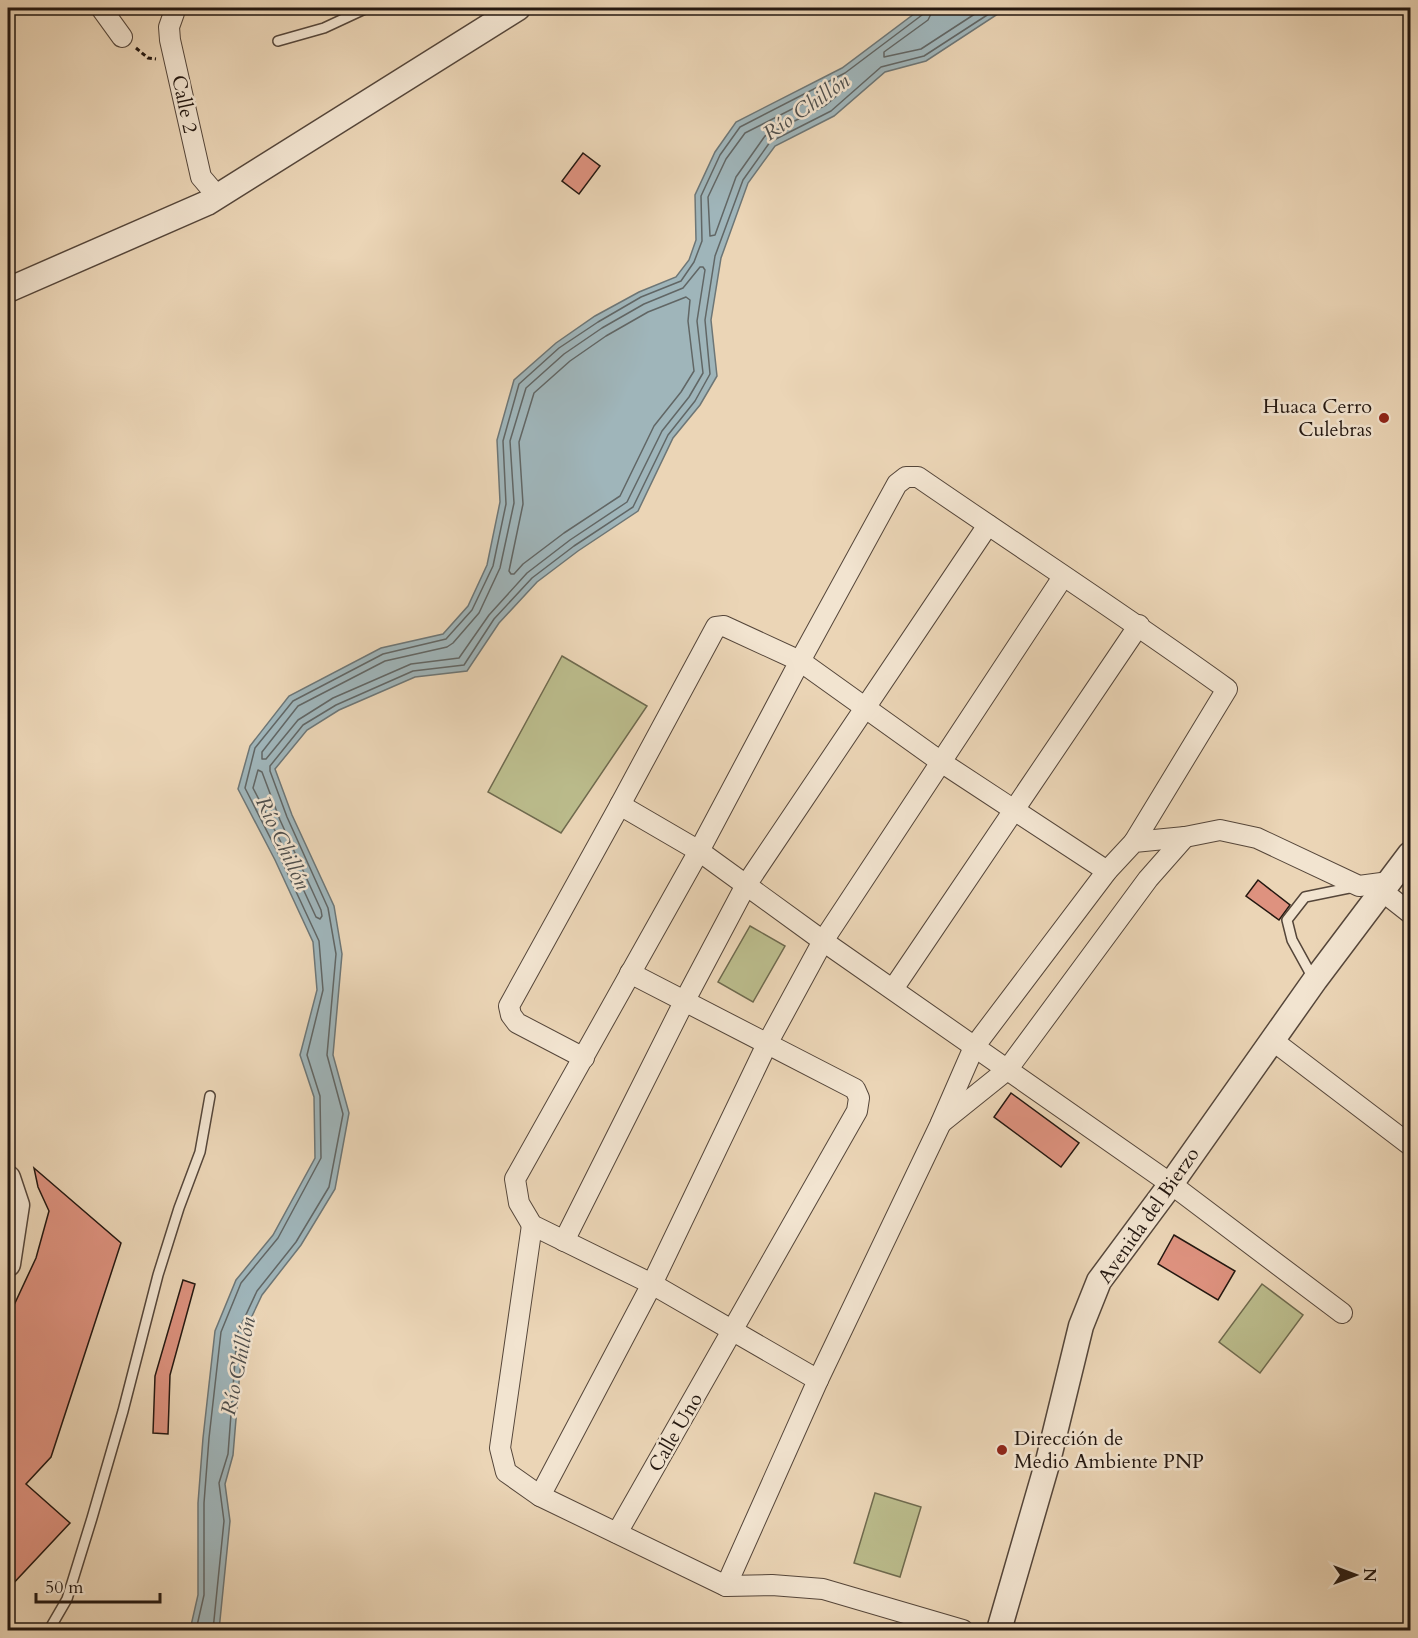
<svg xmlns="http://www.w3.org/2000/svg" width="1418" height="1638" font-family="Cardo,serif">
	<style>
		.green { fill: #bbbc8c; stroke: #6f6a4e; stroke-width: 1.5 }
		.water { fill: #9fb5ba; stroke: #6d7676; stroke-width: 1.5 }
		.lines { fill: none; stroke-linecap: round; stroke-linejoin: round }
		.shore { stroke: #616665; stroke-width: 1.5 }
		.building { fill: #de927f; stroke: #231710; stroke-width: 1.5 }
		.service-casing { stroke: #55463a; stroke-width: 12 }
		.minor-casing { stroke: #55463a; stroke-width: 22 }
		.tertiary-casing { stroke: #55463a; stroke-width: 27 }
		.path { stroke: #231710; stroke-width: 3; stroke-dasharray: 4.5 3; stroke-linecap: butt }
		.service { stroke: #f2e4d0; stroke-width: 9 }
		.minor { stroke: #f2e4d0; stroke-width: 20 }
		.tertiary { stroke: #f2e4d0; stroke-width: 24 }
		.poi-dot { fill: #8f2418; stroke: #f2e4d0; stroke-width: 2 }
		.labels { text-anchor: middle; stroke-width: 5; stroke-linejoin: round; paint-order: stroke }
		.street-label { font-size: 20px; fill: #231710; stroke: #f2e4d0 }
		.poi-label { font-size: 20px; fill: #231710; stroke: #f2e4d0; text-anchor: end }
		.water-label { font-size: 21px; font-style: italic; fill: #4e4e4c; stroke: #f2e4d0 }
	</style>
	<rect width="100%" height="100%" fill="#ebd5b6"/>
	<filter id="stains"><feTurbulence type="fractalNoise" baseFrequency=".00333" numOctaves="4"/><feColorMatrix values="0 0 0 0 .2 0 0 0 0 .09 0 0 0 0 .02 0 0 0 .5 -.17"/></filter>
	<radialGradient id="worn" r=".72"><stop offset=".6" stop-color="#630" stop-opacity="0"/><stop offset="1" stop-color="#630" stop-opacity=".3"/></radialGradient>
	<g class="green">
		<polygon points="562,656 647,706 561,833 488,792"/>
		<polygon points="750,926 785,946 753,1002 718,982"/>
		<polygon points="1262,1284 1303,1315 1260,1373 1219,1342"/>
		<polygon points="875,1493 921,1507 900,1577 854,1563"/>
	</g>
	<polygon class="water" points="922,8 1007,8 926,61 885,72 834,116 775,146 748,183 721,258 711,320 717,376 700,405 673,438 638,511 578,551 537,582 499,623 467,671 415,677 339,710 307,730 275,769 292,815 334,906 342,954 333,1055 349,1113 335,1189 301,1245 262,1295 243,1335 233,1455 225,1484 230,1521 219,1630 190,1630 198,1595 198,1503 203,1438 215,1331 236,1280 273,1235 315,1158 314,1097 300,1055 317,990 313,942 275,860 238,789 250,746 289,696 381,648 443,634 468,606 487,565 500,502 497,440 514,380 556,343 595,316 639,292 676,277 689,260 696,240 695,195 715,152 736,122 842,68"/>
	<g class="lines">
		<g class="shore">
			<polyline points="932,8 931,14 928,20 884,52 884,57 921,49 984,8"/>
			<polygon points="843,83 847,83 847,87 826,105 765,136 736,177 715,235 710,236 708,197 726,159 745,133"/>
			<polygon points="700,267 703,267 705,270 697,321 703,373 689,397 662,431 627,502 570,540 527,573 489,615 459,658 411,664 333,698 298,720 266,759 262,759 262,752 298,706 385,661 447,647 453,643 479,613 500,568 514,503 510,441 526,388 564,354 602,328 644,304 683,288"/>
			<polygon points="686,297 690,300 688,321 694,371 681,392 654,426 620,496 564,533 523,564 514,574 511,574 509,571 523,504 519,442 534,393 570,361 606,336 648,312"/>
			<polygon points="258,770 262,772 280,820 321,910 322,916 320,919 316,917 287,854 253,788"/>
			<polyline points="196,1630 204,1595 204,1503 209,1438 221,1332 241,1283 278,1238 321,1158 320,1096 307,1055 323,990 319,941 280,857 245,788 255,748 293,701 383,654 446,639 472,610 493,566 506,504 503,441 519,384 559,348 598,322 641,297 681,281 694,262 702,241 701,196 720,155 740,127 845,73 922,15 924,8"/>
			<polyline points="213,1630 224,1521 219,1483 228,1454 237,1334 257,1291 296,1242 329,1187 343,1114 327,1055 336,954 328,908 287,817 270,771 270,766 303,725 336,705 413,671 464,665 494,619 532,578 574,546 633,507 668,435 695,401 710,374 705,320 715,256 743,180 770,142 831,111 881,67 924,56 998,8"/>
		</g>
	</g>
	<g class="building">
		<polygon points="583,153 600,166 579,194 562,181"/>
		<polygon points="1258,880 1290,905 1279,920 1246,896"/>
		<polygon points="1011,1093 1079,1143 1061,1167 994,1117"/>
		<polygon points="34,1168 121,1243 51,1457 26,1484 70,1523 8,1589 8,1318 36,1258 49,1211 38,1187"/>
		<polygon points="1174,1235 1235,1271 1218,1300 1158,1264"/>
		<polygon points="183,1280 195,1284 170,1375 168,1434 153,1433 155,1376"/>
	</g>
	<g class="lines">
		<g class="service-casing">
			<g id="service">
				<polyline points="278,41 324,28 367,8"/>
				<polyline points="1314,980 1292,940 1287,920 1305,897 1354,887"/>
				<polyline points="49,1630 67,1599 92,1518 123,1411 158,1275 179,1208 200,1152 210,1096"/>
			</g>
		</g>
		<g class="minor-casing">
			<g id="minor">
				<polyline points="101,8 122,37"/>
				<polyline points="170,8 174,13 169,27 170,40 201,177 218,197"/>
				<polyline points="620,805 699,851 823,941 1171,1184 1342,1313"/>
				<polyline points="1382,891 1410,913"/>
				<polyline points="893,989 1139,625"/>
				<polyline points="1272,1040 1410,1145"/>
				<polyline points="584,1058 517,1023 511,1015 509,1006 620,805 716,627 724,626 800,661 941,762 1107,871"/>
				<polyline points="941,1123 1007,1070 1148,879 1185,837"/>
				<polyline points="532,1225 500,1448 506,1472 540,1496 726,1586 772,1585 823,1589 963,1630"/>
				<polyline points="564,1241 684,1002 746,885 988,525"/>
				<path d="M 818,1380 L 652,1284 L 532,1225 L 519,1203 L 515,1179 L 699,851 L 800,661 L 897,484 L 906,477 L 918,477 C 1021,548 1126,616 1227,689 L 1134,842"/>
				<polyline points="540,1496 652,1284 767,1044 823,941 1063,577"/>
				<polyline points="617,1533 857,1111 859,1098 855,1089 630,973"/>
				<polyline points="726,1586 818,1380 940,1125 974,1047 1107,871 1134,842 1185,837 1220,830 1257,838 1359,886 1389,882"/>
			</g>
		</g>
		<g class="tertiary-casing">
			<g id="tertiary">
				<polyline points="8,290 207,203 518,8"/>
				<polyline points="8,1178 17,1205 8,1264"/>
				<polyline points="999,1630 1048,1461 1081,1326 1099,1281 1171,1184 1315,980 1410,854"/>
			</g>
		</g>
		<polyline class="path" points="136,48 148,58 156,59"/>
		<use href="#service" class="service"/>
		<use href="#minor" class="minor"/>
		<use href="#tertiary" class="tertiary"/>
	</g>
	<g class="poi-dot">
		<circle cx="1384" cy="418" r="6"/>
		<circle cx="1002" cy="1450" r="6"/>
	</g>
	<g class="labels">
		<g class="street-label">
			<text transform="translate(185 104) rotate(78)" y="7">Calle 2</text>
			<text transform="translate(1148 1215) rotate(-55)" y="7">Avenida del Bierzo</text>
			<text transform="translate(675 1432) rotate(-60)" y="7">Calle Uno</text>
		</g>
		<g class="poi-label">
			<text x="1372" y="413">Huaca Cerro<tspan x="1372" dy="23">Culebras</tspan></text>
			<text x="1014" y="1445" text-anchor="start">Dirección de<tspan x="1014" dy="23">Medio Ambiente PNP</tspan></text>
		</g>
		<g class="water-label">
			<text transform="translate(806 107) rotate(-35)" y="7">Río Chillón</text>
			<text transform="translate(283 843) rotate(65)" y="7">Río Chillón</text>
			<text transform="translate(238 1366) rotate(-78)" y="7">Río Chillón</text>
		</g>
	</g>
	<rect width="1418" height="1638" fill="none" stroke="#ebd5b6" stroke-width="30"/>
	<rect x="9" y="9" width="1400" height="1620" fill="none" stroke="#231710" stroke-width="3"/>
	<rect x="15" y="15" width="1388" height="1608" fill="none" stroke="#231710" stroke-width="1.5"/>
	<g transform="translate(1355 1575) rotate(90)" stroke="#f2e4d0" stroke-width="4.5" paint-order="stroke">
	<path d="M0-4.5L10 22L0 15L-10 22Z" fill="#231710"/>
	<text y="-9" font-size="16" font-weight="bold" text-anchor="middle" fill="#231710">N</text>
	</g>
	<path d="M36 1593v9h124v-9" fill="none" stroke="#231710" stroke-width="3"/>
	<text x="45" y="1593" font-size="18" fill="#231710" stroke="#f2e4d0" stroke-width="4.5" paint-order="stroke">50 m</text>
	<rect width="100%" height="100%" filter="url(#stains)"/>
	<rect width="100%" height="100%" fill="url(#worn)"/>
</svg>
